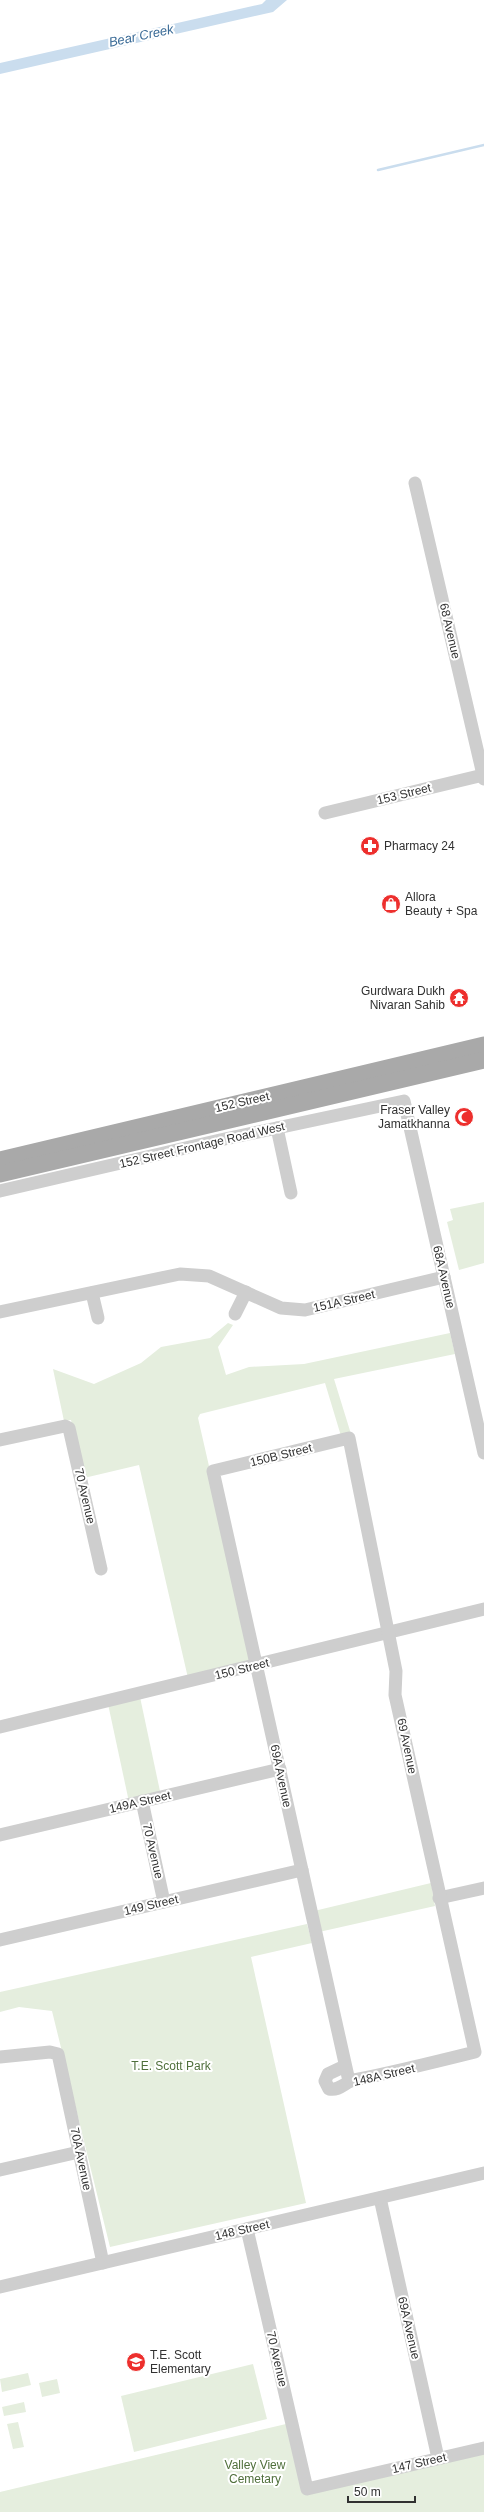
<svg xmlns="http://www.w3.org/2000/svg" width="484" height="2512" font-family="Helvetica,sans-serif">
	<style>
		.green { fill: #e5eede }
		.water { fill: #caddee }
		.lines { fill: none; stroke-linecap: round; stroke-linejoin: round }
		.stream { stroke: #caddee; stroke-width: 2.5 }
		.minor { stroke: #cecece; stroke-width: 13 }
		.major { stroke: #a9a9a9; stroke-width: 17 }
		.labels { text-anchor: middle; stroke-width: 4; stroke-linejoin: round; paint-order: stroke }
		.street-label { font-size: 12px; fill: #313131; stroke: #fff }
		.poi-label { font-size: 12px; fill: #313131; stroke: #fff; text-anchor: start }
		.park-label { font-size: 12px; fill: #4f6f3b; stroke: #fff }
		.water-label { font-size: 13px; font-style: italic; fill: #3a6b97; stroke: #fff }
	</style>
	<rect width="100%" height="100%" fill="#fff"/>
	<g class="green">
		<polygon points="484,1202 484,1263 459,1270 447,1222 453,1220 450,1209"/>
		<polygon points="228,1323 233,1325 218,1347 226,1375 249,1367 304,1364 450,1333 455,1354 334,1379 351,1434 341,1436 325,1383 200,1414 198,1418 254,1663 188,1678 139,1465 84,1478 71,1420 64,1421 53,1369 94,1384 141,1363 161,1347 210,1338"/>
		<polygon points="140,1697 161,1796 129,1802 108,1704"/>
		<polygon points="431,1883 435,1906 319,1932 314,1911"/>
		<polygon points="307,1924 312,1943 251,1957 306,2203 110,2247 52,2011 19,2007 0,2012 0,1992"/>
		<polygon points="253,2364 267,2419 134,2452 121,2396"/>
		<polygon points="28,2373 31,2385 2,2392 0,2379"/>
		<polygon points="57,2379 60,2393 42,2397 39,2383"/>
		<polygon points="24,2402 26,2412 4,2416 2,2407"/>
		<polygon points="18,2422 24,2447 13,2449 7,2424"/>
		<polygon points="286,2424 304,2493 484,2452 484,2512 0,2512 0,2492"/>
	</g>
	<polygon class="water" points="266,0 287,0 273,12 0,74 0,63 262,4"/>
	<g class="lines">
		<polyline class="stream" points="378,170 484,145"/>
		<g class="minor">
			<polyline points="415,483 484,779"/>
			<polyline points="325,813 483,775"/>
			<polyline points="277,1128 291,1193"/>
			<polyline points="0,1191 220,1140 404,1101 484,1453"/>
			<polyline points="92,1293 98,1318"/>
			<polyline points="0,1312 180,1274 209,1276 281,1308 305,1310 444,1277"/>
			<polyline points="235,1314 246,1292"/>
			<polyline points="0,1440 65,1426 69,1428 101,1569"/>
			<polyline points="0,1727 484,1609"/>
			<polyline points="142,1801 164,1902"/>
			<polyline points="0,1835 280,1769"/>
			<polyline points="439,1898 484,1888"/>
			<polyline points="0,1940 302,1870"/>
			<polyline points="0,2057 50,2052 58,2054 103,2263"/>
			<path d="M 345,2066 L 328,2074 L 325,2081 L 329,2089 C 340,2091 345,2082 354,2080 C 395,2072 435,2062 475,2052 L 395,1695 L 396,1671 L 349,1438 L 213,1471 L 349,2081"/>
			<polyline points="0,2170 79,2152"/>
			<polyline points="380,2198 438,2458"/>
			<polyline points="247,2229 307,2489 484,2448"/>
			<polyline points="0,2287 484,2173"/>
		</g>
		<g class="major">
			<polyline points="0,1160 484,1045"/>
			<polyline points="0,1174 484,1060"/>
		</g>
	</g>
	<defs>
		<g id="pharmacy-disc" transform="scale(1)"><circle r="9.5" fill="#ed2f2d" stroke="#fff"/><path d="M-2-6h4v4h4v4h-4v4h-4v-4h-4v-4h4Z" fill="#fff"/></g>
		<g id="shop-disc" transform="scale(1)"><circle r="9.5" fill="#ed2f2d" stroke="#fff"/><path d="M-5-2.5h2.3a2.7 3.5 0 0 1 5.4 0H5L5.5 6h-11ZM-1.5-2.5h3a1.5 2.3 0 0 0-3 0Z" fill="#fff"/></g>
		<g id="temple-disc" transform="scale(1)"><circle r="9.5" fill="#ed2f2d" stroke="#fff"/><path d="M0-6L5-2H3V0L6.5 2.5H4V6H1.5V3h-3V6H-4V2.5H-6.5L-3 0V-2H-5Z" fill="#fff"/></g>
		<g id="mosque-disc" transform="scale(1)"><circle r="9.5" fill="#ed2f2d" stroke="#fff"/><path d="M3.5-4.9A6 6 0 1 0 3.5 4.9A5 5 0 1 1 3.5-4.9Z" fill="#fff"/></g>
		<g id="school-disc" transform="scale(1)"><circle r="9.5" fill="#ed2f2d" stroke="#fff"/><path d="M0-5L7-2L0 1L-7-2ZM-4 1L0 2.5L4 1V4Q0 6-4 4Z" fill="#fff"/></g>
	</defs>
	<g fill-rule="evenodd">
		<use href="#pharmacy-disc" x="370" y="846"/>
		<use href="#shop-disc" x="391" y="904"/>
		<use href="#temple-disc" x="459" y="998"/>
		<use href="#mosque-disc" x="464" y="1117"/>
		<use href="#school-disc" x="136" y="2362"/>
	</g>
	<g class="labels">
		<g class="street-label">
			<text transform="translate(450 631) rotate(77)" y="4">68 Avenue</text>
			<text transform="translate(404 794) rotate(-14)" y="4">153 Street</text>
			<text transform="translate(242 1102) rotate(-13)" y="4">152 Street</text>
			<text transform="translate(202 1145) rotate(-13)" y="4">152 Street Frontage Road West</text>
			<text transform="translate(444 1277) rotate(77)" y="4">68A Avenue</text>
			<text transform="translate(344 1301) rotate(-13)" y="4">151A Street</text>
			<text transform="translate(281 1455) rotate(-14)" y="4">150B Street</text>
			<text transform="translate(85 1496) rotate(77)" y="4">70 Avenue</text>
			<text transform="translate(242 1669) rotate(-14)" y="4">150 Street</text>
			<text transform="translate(407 1746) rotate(78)" y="4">69 Avenue</text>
			<text transform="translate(281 1776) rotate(78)" y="4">69A Avenue</text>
			<text transform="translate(140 1802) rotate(-13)" y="4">149A Street</text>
			<text transform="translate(153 1851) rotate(77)" y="4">70 Avenue</text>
			<text transform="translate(151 1905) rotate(-13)" y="4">149 Street</text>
			<text transform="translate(384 2075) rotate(-13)" y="4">148A Street</text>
			<text transform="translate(81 2159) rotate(78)" y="4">70A Avenue</text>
			<text transform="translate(242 2230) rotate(-13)" y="4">148 Street</text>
			<text transform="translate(409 2328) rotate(77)" y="4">69A Avenue</text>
			<text transform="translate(277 2359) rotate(77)" y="4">70 Avenue</text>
			<text transform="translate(419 2463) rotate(-13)" y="4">147 Street</text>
		</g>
		<g class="poi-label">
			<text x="384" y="850">Pharmacy 24</text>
			<text x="405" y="901">Allora<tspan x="405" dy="14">Beauty + Spa</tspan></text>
			<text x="445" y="995" text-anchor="end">Gurdwara Dukh<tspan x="445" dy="14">Nivaran Sahib</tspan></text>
			<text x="450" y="1114" text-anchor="end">Fraser Valley<tspan x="450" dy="14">Jamatkhanna</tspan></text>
			<text x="150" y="2359">T.E. Scott<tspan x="150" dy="14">Elementary</tspan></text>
		</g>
		<g class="park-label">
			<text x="171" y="2070">T.E. Scott Park</text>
			<text x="255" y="2469">Valley View<tspan x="255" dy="14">Cemetary</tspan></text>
		</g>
		<g class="water-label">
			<text transform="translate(141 35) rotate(-12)" y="5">Bear Creek</text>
		</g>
	</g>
	<path d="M348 2496v6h67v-6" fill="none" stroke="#313131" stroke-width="2"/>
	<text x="354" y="2496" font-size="12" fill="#313131" stroke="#ffffff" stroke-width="3" paint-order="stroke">50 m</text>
</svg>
